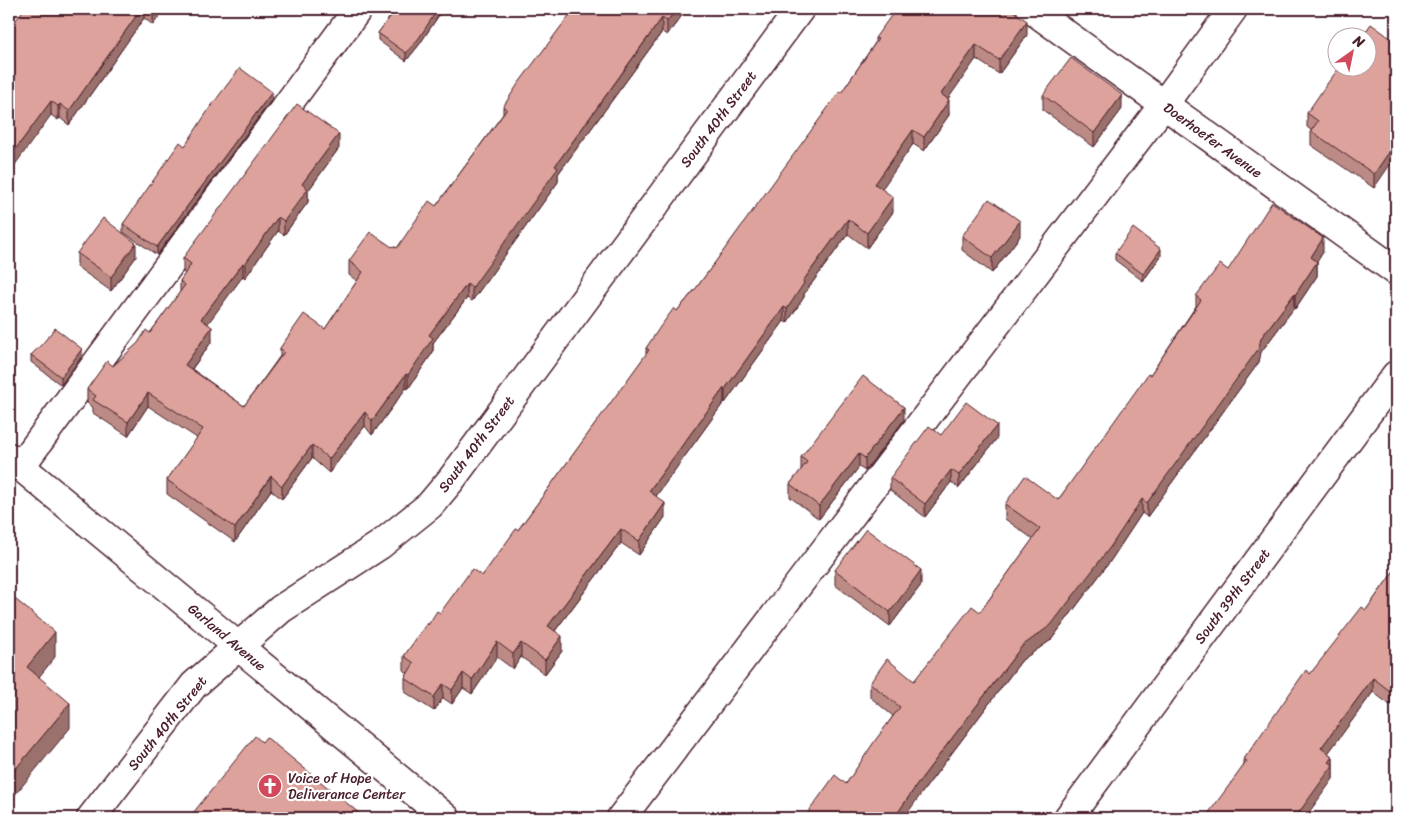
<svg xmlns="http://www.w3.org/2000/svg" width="1405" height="827" font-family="Sriracha,sans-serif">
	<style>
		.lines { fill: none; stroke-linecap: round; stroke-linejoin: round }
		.minor-casing { stroke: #4a1f2b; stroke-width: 31 }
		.minor { stroke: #fff; stroke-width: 28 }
		.wall { fill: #bd8b85; stroke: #4a1f2b }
		.shaded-wall { fill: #9a716c; stroke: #4a1f2b }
		.building { fill: #dca29b; stroke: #4a1f2b }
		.labels { text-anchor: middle; stroke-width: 4.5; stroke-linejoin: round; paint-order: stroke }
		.street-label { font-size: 14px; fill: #4a1f2b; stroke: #fff }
		.poi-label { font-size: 14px; fill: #4a1f2b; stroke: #fff; text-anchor: start }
	</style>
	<rect width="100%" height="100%" fill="#fff"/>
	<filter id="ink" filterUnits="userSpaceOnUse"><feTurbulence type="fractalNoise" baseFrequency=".02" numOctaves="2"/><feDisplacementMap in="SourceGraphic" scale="10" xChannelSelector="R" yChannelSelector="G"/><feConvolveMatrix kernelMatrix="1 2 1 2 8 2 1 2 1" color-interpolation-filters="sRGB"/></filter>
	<g filter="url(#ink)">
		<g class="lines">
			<g class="minor-casing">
				<g id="minor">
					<polyline points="1031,9 1396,271"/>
					<polyline points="9,457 446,818"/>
					<polyline points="20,467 358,9"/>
					<polyline points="91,818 194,685 281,609 380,545 430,505 451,480 800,9"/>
					<polyline points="621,818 1164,104 1233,9"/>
					<polyline points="1068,818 1396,375"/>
				</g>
			</g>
			<use href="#minor" class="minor"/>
		</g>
		<g class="wall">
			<polygon points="24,9 164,9 153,25 144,18 69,125 60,118 58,120 51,115"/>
			<polygon points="396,9 443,9 419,45 406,61 378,40 378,33"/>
			<polygon points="574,9 687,9 667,35 662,32 635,69 558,174 558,182 472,301 467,298 433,343 433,352 408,389 406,388 372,435 365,426 329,473 312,458 282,499 271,490 235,542 167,494 167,480 197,438 148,406 128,436 93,413 93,408 87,403 87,389 150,333 180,292 180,281 185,274 183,272 183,258 339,148 308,191 308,202 284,235 278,231 245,278 243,276 207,324 212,341 192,369 244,406 280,356 280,348 325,329 357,281 349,275 349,261 392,247 397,248 436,206 503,114 503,107"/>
			<polygon points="1027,35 999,74 976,59 947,99 949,115 924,151 913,144 881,189 893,212 867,248 848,234 804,294 804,297 787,323 784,321 725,403 724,402 656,496 665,517 639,555 621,543 555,631 562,651 545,674 521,657 513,669 497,657 472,694 463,688 452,704 443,698 434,711 405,692 405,678 408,673 404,671 404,656 428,625 440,613 482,576 518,530 646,355 646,348 677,311 697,287 841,93 875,43 875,38"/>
			<polygon points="1396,42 1374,188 1311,145 1311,130 1307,127 1307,113"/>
			<polygon points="1043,95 1122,109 1094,147 1043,110"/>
			<polygon points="272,99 157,255 123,232 123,224 185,146"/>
			<polygon points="962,236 1020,236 992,273 962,250"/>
			<polygon points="1323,252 1317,262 1317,276 1295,309 1294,308 1261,352 1259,362 1147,517 1142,513 1111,560 1051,640 1022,660 921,794 846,784 893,716 870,697 870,683 914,681 980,612 1033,539 1005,519 1005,504 1058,500 1150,375 1196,306 1196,296 1228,270"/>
			<polygon points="77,253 136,257 111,291 77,267"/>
			<polygon points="1115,253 1161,256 1143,281 1115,260"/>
			<polygon points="31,355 82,356 61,385 31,362"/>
			<polygon points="904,420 865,471 859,467 819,519 790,497 790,484 801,470 801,457"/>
			<polygon points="941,435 997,438 959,488 951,482 925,517 890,490 890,478"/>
			<polygon points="1396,568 1396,696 1390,705 1373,692 1328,753 1333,757 1333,779 1244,766 1244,759 1310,674 1366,610"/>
			<polygon points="835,570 921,585 890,626 835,585"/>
		</g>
		<g class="shaded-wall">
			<polygon points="141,9 144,9 144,18 69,125 69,111"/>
			<polygon points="154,9 164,9 153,25 153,10"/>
			<polygon points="438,9 443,9 419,45 406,61 406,53"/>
			<polygon points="677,9 687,9 667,35 667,21"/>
			<polygon points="662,18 662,32 558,174 558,182 472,301 472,288 555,166"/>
			<polygon points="1027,21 1027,35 999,74 999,60"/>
			<polygon points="976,45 976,59 941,109 941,94"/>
			<polygon points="272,92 272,99 157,255 157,247"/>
			<polygon points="1122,95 1122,109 1094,147 1094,133"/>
			<polygon points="949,100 949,115 924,151 924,137"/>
			<polygon points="51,101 51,115 9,173 9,158"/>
			<polygon points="60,104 60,118 58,120 58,106"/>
			<polygon points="913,130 913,144 875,199 875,184"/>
			<polygon points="339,134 339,148 308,191 308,202 284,235 284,221 302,184"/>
			<polygon points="1396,142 1396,156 1374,188 1374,174"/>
			<polygon points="893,197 893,212 867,248 867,233"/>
			<polygon points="278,217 278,231 245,278 245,264"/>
			<polygon points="848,219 848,234 804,294 804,297 787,323 787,309 803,281"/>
			<polygon points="1020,221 1020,236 992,273 992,258"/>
			<polygon points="1323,238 1323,252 1311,271 1311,257"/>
			<polygon points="136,243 136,257 111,291 111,277"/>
			<polygon points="1161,249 1161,256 1143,281 1143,274"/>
			<polygon points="1317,262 1317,276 1295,309 1295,295"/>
			<polygon points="243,263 243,276 201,333 201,319"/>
			<polygon points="467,284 467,298 433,343 433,352 408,389 408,375 429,335"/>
			<polygon points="1294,294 1294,308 1261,352 1259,362 1147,517 1147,503 1261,338"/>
			<polygon points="784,307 784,321 725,403 725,389"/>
			<polygon points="212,327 212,341 185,378 185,365"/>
			<polygon points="82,349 82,356 61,385 61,377"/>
			<polygon points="406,374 406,388 372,435 372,421"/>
			<polygon points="724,388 724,402 649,506 649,491"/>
			<polygon points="148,393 148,406 128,436 128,422"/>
			<polygon points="904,407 904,420 865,471 865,458"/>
			<polygon points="365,412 365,426 329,473 329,459"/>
			<polygon points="997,425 997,438 959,488 959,475"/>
			<polygon points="312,445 312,458 282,499 282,486"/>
			<polygon points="859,454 859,467 819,519 819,506"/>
			<polygon points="951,470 951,482 925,517 925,504"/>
			<polygon points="271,476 271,490 235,542 235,528"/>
			<polygon points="1142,499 1142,513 1111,560 1051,640 1022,660 921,794 904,818 894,818 921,779 1022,646"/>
			<polygon points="665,503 665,517 639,555 639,541"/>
			<polygon points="621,529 621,543 548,640 548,626"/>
			<polygon points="921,570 921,585 890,626 890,612"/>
			<polygon points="55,632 55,657 27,692 27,667"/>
			<polygon points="562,636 562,651 545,674 545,660"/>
			<polygon points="497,642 497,657 472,694 472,680"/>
			<polygon points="521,643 521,657 513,669 513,654"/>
			<polygon points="463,673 463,688 452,704 452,690"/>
			<polygon points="1373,678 1373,692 1321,763 1321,748"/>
			<polygon points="1396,682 1396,696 1390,705 1390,691"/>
			<polygon points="443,684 443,698 434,711 434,697"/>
			<polygon points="70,703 70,728 9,802 9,777"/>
			<polygon points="1333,757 1333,779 1305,818 1295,818 1329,762"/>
		</g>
		<g class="building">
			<polygon points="24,9 141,9 69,111 60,104 58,106 51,101 9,158 9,30"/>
			<polygon points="396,9 438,9 419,38 406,53 378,33"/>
			<polygon points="574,9 677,9 667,21 662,18 635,55 555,166 558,168 472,288 467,284 429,335 433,338 408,375 406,374 372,421 365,412 329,459 312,445 282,486 271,476 235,528 167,480 203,429 148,393 128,422 93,400 96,396 87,389 107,361 113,366 138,343 146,330 150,333 185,285 180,281 191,264 183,258 297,104 339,134 302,184 308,189 284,221 278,217 245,264 243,263 201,319 212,327 185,365 244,406 284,352 280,348 304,314 325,329 363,272 349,261 370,232 392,247 393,246 397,248 429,201 436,206 507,109 503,107 518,84"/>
			<polygon points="896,9 1010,9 1027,21 999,60 976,45 941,94 949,100 924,137 913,130 875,184 893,197 867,233 848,219 803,281 804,283 787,309 784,307 725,389 724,388 649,491 665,503 639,541 621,529 548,626 562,636 545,660 521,643 513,654 497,642 472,680 463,673 452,690 443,684 434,697 405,678 414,663 404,656 427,623 428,625 437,611 440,613 472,569 482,576 516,529 518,530 649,350 646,348 660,327 674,308 677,311 697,287 840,91 841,93 878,39 875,38"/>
			<polygon points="1371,24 1396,42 1396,142 1374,174 1311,131 1318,121 1307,113 1324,88 1339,68 1368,68 1368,38 1361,38"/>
			<polygon points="1071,58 1122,95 1094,133 1043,95"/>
			<polygon points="240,68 272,92 157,247 123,224 180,142 185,146 211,106"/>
			<polygon points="989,199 1020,221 992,258 962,236"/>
			<polygon points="1272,202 1323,238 1311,257 1317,262 1295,295 1294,294 1261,338 1259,348 1147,503 1142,499 1111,546 1051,625 1022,646 921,779 894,818 804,818 835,775 846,784 874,742 900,707 870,683 887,659 914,681 972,606 980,612 1040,529 1005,504 1025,476 1058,500 1148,374 1150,375 1201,300 1196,296 1220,264 1228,270"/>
			<polygon points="103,218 136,243 111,277 77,253"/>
			<polygon points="1133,228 1161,249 1143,274 1115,253"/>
			<polygon points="55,328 82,349 61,377 31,355 43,343"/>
			<polygon points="863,376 904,407 865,458 859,454 819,506 790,484 807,462 801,457"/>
			<polygon points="966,402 997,425 959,475 951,470 925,504 890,478 929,426 941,435"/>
			<polygon points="866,529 921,570 890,612 835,570"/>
			<polygon points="1396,568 1396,682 1390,691 1373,678 1321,748 1333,757 1329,762 1333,765 1295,818 1205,818 1247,761 1244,759 1306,670 1310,674 1362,607 1366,610"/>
			<polygon points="9,594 55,632 27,667 70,703 9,777"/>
			<polygon points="255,736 262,742 266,737 365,818 192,818 195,815 193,813"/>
			<polygon points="1391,812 1396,816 1396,818 1387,818"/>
		</g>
	</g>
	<defs>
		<g id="church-disc" transform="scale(1.25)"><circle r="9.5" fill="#d1495b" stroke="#fff"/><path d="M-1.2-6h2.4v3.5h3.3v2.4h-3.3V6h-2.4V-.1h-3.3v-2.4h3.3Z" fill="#fff"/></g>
	</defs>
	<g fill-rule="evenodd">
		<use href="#church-disc" x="270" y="786"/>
	</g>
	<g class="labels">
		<g class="street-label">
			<text transform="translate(718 119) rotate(-53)" y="5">South 40th Street</text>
			<text transform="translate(1213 140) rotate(36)" y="5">Doerhoefer Avenue</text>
			<text transform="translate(476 444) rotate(-53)" y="5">South 40th Street</text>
			<text transform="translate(1232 596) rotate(-53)" y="5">South 39th Street</text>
			<text transform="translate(227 637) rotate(40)" y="5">Garland Avenue</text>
			<text transform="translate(167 723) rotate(-51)" y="5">South 40th Street</text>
		</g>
		<g class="poi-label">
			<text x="288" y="783">Voice of Hope<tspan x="288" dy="16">Deliverance Center</tspan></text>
		</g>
	</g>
	<rect width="1405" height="827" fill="none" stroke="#fff" stroke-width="30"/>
	<rect x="15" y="15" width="1375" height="797" fill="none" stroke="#4a1f2b" stroke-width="2" filter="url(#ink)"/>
	<g transform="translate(1352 52) rotate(33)"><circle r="24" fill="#ffffff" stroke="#b7a5aa"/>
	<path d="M0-4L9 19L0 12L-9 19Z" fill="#d1495b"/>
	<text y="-8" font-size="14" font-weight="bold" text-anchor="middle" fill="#4a1f2b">N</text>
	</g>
</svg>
